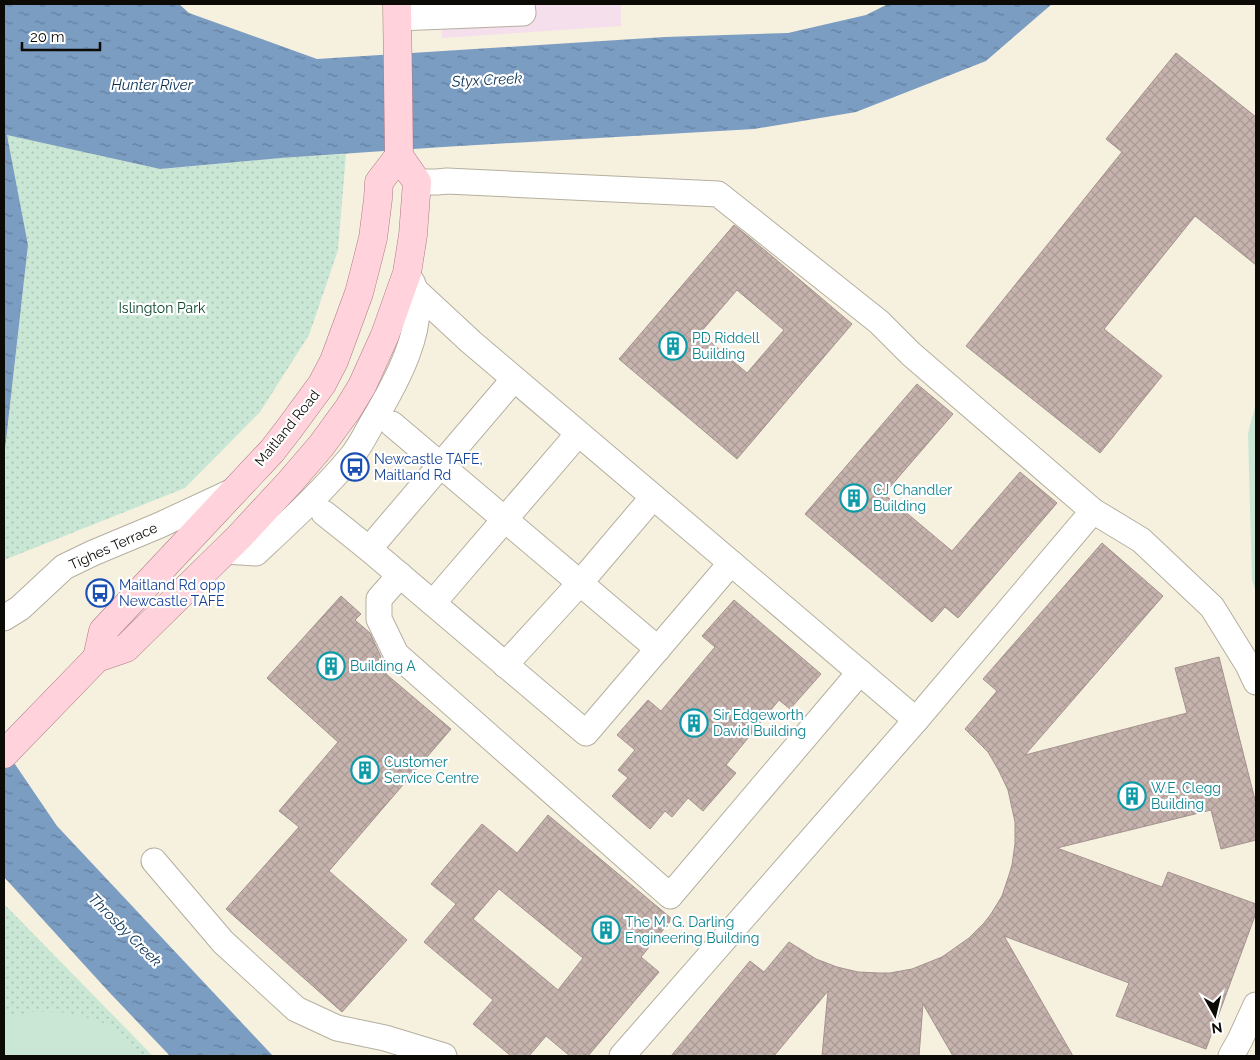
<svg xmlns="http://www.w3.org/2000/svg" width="1260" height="1060" font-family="Raleway,sans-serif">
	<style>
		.commercial { fill: #f6dfec }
		.park { fill: url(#park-dots) }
		.pitch { fill: #c9e7d4 }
		.water { fill: url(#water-ripples) }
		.building { fill: url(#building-cross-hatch); stroke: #a4928d; fill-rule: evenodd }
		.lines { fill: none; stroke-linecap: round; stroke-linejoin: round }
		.minor-casing { stroke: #b5af9f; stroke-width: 27 }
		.major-casing { stroke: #aa7982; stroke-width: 29 }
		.minor { stroke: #fff; stroke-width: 25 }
		.major { stroke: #ffd2dc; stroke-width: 28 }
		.labels { text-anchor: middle; stroke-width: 4.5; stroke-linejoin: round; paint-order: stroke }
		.park-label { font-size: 14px; fill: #07452a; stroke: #fff }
		.culture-label { font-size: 14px; fill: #0d838f; stroke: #fff; text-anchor: start }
		.street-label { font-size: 14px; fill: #0d0b06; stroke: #fff }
		.transit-label { font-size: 14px; fill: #164399; stroke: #fff; text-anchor: start }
		.water-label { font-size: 15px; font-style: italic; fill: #083053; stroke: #fff }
	</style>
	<defs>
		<pattern id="park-dots" width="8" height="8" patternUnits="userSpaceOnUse" patternTransform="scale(1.25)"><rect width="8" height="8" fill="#c9e7d4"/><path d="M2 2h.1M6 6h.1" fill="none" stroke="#abc5b4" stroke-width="1.8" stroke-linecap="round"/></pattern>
		<pattern id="water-ripples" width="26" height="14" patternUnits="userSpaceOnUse" patternTransform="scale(1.25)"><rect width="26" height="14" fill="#7b9dc2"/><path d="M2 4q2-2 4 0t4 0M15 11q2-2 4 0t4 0" fill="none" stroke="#637e9c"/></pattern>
		<pattern id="building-cross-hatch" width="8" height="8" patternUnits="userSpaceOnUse" patternTransform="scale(1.25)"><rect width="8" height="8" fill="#c6b3ae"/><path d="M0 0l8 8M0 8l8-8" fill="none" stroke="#a99994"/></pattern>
	</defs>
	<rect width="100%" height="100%" fill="#f6f0df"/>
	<polygon class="commercial" points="441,4 621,4 621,26 442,38"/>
	<g class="park">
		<polygon points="7,135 160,169 281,158 346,154 338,250 309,335 260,412 185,488 4,560 4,458 28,245"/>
		<polygon points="4,904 153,1056 4,1056"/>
	</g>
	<g class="pitch">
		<polygon points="1256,403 1256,593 1252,580 1248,433"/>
		<polygon points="32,1012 60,1012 88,1018 109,1025 140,1056 4,1056 4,1017"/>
	</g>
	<g class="water">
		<polygon points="4,4 179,4 189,13 317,59 665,37 788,33 866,15 888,4 1052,4 986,61 856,112 754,129 443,147 281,158 160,169 7,135 28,245 4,458"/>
		<polygon points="4,748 57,826 273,1056 170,1056 109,992 4,877"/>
	</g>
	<g class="building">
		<polygon points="1176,53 1256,117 1256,265 1195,216 1104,329 1162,376 1100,453 966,346 1122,152 1106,139"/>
		<path d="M 734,225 L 767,252 L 852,324 L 737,459 L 619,359 ZM 737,290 L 784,330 L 747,373 L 700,333 Z"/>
		<polygon points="917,384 953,414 884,494 952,551 1020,472 1057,503 958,618 945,607 932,622 805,514"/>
		<polygon points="1102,543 1163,596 1025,755 1187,713 1175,668 1219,657 1256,804 1256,840 1221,849 1211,810 1057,848 1162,887 1168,872 1256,904 1256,913 1206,1049 1116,1016 1129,983 1004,936 1073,1056 953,1056 923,1004 919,1056 822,1056 828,991 774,1056 671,1056 750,961 764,972 789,942 816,959 837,967 858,972 879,973 890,973 912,969 942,957 969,938 984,923 991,914 1002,896 1009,875 1012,865 1015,844 1015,822 1008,790 999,771 988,752 965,729 997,691 983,679"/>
		<polygon points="341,596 361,614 355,620 370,633 381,657 378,661 389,670 386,674 451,729 329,871 407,940 342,1012 226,909 299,827 279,811 338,742 267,678"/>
		<polygon points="734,600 821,674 790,709 779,700 726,765 736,773 703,811 688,798 672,817 665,811 650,829 612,796 628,778 618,770 635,750 617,735 648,700 661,711 715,647 702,636"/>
		<path d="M 548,815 L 672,919 L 641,957 L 659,972 L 588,1056 L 570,1056 L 546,1036 L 529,1056 L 511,1056 L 473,1024 L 493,1000 L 424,942 L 456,904 L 431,884 L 482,824 L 517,853 ZM 499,889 L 583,958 L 558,990 L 473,919 Z"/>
	</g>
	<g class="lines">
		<g class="minor-casing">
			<g id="minor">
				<polyline points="397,18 523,13 522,4"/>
				<polyline points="417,182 437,182 447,181 718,194 879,322 911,354 1093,511 1141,540 1212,607 1248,665 1256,682"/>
				<polyline points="416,291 471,342 916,720"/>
				<polyline points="514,379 369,549 586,733 731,563"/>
				<polyline points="392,424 658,649"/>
				<polyline points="324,513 369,549"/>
				<path d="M 225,551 L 256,553 C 289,522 323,491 352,456 C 360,446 366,434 372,423 C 393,388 431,323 412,282"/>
				<polyline points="400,575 379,599 379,619 396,654 670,896 860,672"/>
				<polyline points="433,603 578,434"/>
				<polyline points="4,618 20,608 64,567 93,553 160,525 233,491"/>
				<polyline points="505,665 580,583 653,497"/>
				<polyline points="154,861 223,942 296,1009 337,1028 385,1038 444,1056"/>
				<polyline points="622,1056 916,720 1093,511"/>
				<polyline points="1231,1056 1240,1040 1256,1005"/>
			</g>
		</g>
		<g class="major-casing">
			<g id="major">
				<polyline points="97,658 103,631 272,451 289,429 322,384 334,361 359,293 367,262 373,238 378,199 379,182 399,156"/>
				<polyline points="4,754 97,658 126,648 239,537 290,482 321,446 348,409 362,386 385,335 407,273 413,235 417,182 399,156 397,4"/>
			</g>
		</g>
		<use href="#minor" class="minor"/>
		<use href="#major" class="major"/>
	</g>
	<defs>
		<g id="building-ring" transform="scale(1.4375)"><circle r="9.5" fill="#fff" stroke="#0f9aa8" stroke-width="1.5"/><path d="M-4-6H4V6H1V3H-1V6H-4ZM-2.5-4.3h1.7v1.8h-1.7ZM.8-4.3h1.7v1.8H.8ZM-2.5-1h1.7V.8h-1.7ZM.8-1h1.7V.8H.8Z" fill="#0f9aa8"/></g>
		<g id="bus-ring" transform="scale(1.4375)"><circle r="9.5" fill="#fff" stroke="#1a4fb4" stroke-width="1.5"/><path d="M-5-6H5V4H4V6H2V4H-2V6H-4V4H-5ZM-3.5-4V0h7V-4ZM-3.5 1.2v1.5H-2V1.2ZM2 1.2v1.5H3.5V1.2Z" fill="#1a4fb4"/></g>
	</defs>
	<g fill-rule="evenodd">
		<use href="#building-ring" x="673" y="346"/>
		<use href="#bus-ring" x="355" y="467"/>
		<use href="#building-ring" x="854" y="498"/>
		<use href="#bus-ring" x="100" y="593"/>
		<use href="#building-ring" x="331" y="666"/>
		<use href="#building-ring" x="694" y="723"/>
		<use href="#building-ring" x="365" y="770"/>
		<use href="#building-ring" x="1132" y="796"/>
		<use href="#building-ring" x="606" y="930"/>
	</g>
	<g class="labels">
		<g class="park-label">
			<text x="162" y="313">Islington Park</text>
		</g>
		<g class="culture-label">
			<text x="692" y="343">PD Riddell<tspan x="692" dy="16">Building</tspan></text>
			<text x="873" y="495">CJ Chandler<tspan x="873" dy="16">Building</tspan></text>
			<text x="350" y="671">Building A</text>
			<text x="713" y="720">Sir Edgeworth<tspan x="713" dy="16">David Building</tspan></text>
			<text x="384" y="767">Customer<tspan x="384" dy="16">Service Centre</tspan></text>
			<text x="1151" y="793">W.E. Clegg<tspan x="1151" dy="16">Building</tspan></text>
			<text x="625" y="927">The M. G. Darling<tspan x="625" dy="16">Engineering Building</tspan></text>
		</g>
		<g class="street-label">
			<text transform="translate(287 428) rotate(-51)" y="5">Maitland Road</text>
			<text transform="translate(113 546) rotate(-24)" y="5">Tighes Terrace</text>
		</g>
		<g class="transit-label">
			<text x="374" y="464">Newcastle TAFE,<tspan x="374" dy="16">Maitland Rd</tspan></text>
			<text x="119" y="590">Maitland Rd opp<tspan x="119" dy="16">Newcastle TAFE</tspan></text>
		</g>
		<g class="water-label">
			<text transform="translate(487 80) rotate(-3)" y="5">Styx Creek</text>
			<text x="152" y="90">Hunter River</text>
			<text transform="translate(125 930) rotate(45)" y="5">Throsby Creek</text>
		</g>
	</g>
	<rect width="1260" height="1060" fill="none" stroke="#0d0b06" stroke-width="10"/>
	<g transform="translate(1215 1015) rotate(172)" stroke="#ffffff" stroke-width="4" paint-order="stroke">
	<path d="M0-4L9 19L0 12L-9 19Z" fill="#0d0b06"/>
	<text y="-8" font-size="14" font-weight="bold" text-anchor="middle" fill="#0d0b06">N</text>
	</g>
	<path d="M22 42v8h78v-8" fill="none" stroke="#0d0b06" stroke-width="2.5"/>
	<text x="30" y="42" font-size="15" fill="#0d0b06" stroke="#ffffff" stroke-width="4" paint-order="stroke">20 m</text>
</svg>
